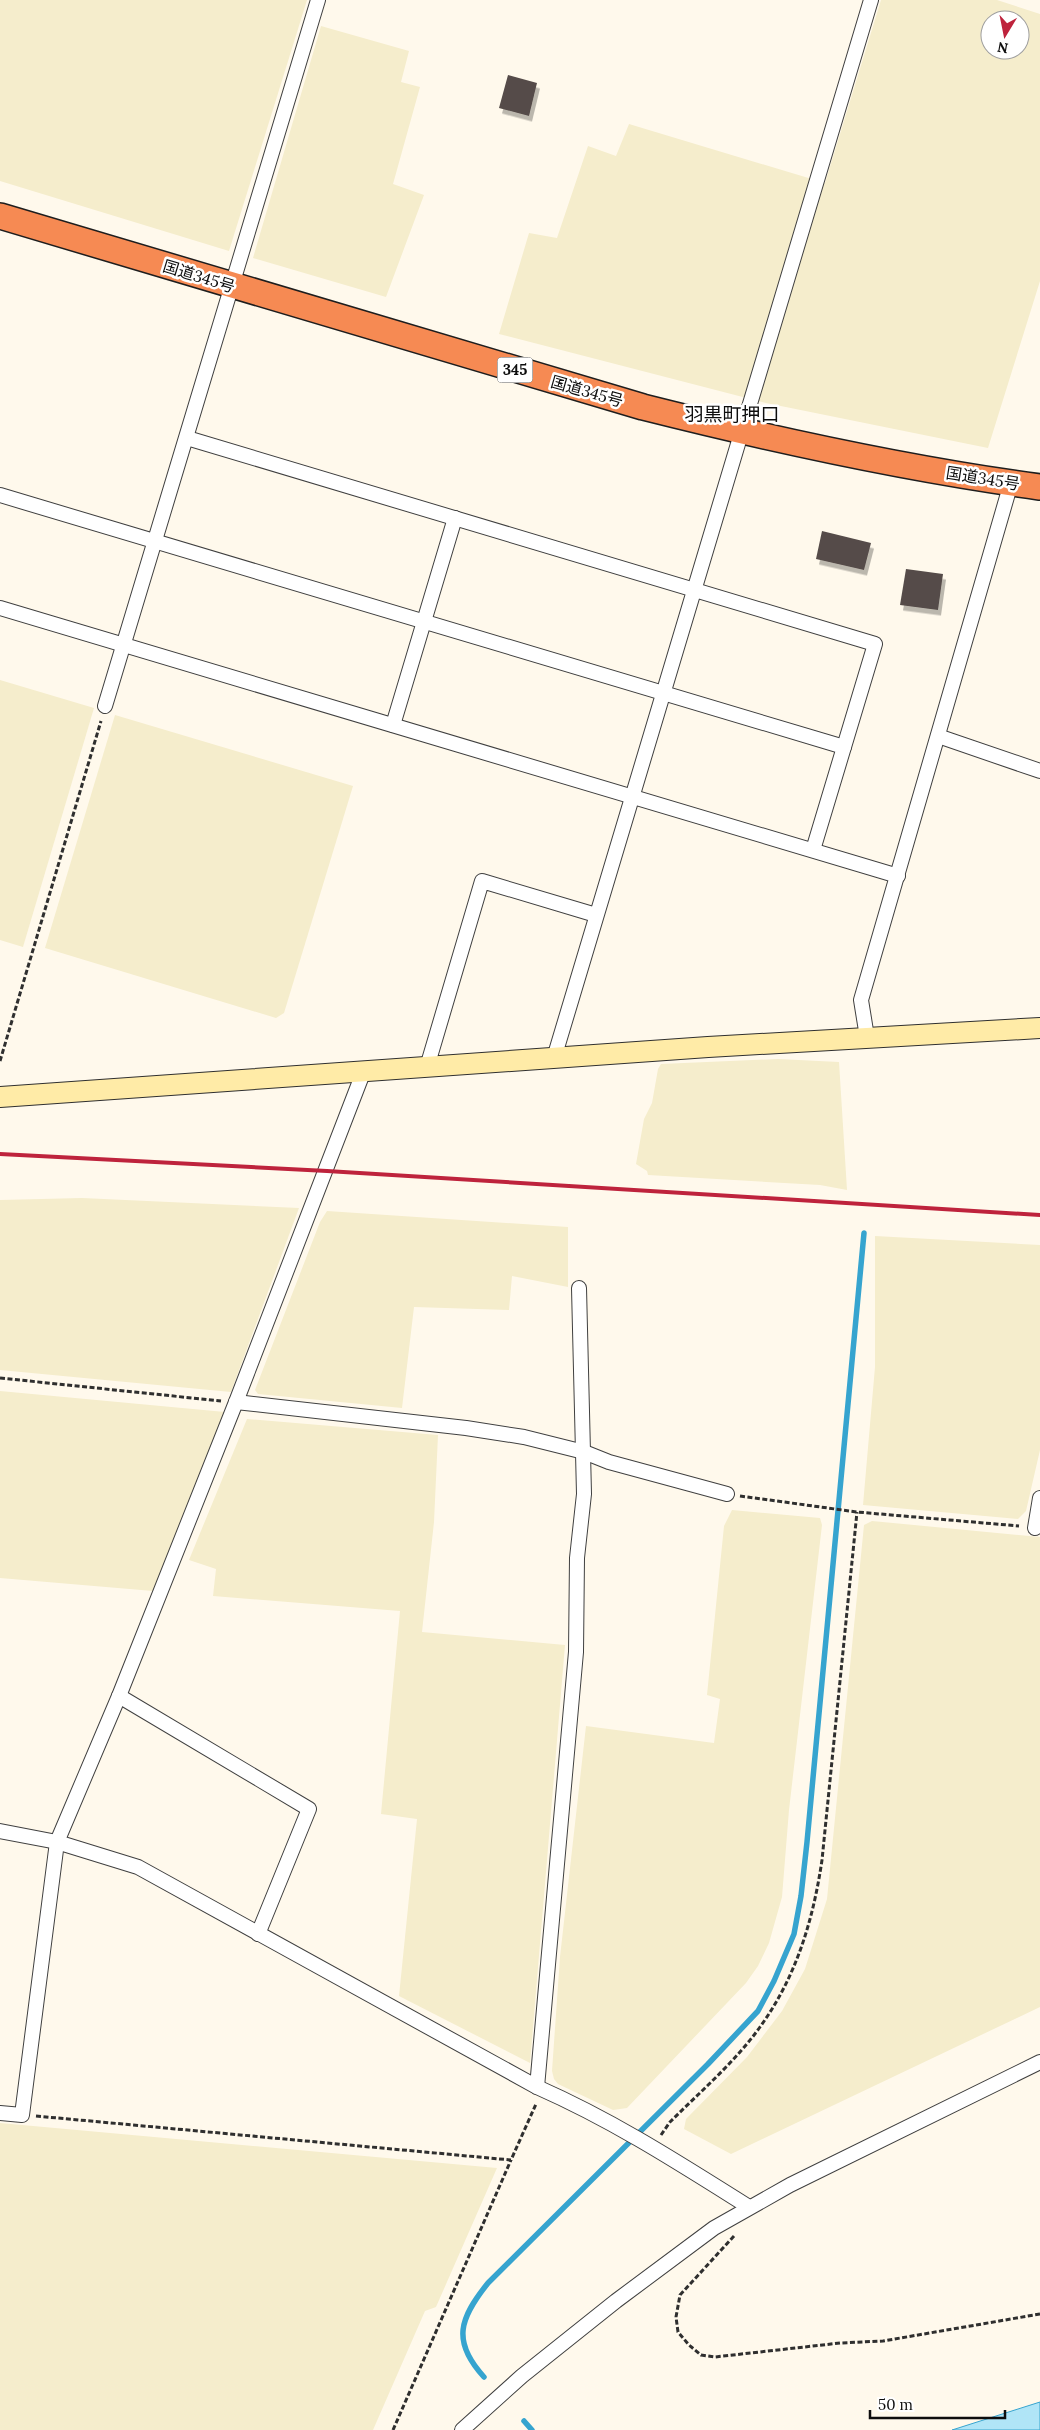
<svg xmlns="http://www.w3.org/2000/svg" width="1040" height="2430" font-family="Lora,'Noto Sans JP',serif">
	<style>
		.farmland { fill: #f5edcc; fill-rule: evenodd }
		.water { fill: #b0e5f7; stroke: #36a4cf }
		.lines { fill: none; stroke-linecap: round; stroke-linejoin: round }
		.stream { stroke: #36a4cf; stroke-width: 5.5 }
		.building { fill: #554c49; filter: url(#shadow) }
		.street-casing { stroke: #404040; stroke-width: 16 }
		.secondary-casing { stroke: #2f2f2f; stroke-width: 22 }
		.highway-casing { stroke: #1e1e1e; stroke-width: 28 }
		.path { stroke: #2f2f2f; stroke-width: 3; stroke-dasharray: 5 2.5; stroke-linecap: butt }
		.street { stroke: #fff; stroke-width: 14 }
		.secondary { stroke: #ffeba7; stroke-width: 20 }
		.highway { stroke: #f68a53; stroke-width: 25 }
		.rail { stroke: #be233c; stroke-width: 4 }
		.labels { text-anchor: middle; stroke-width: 5; stroke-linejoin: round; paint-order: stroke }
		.shield { fill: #fff; stroke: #565656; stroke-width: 1 }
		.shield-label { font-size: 15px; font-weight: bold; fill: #0d0d0d }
		.street-label { font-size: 16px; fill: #0d0d0d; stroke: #fff }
		.quarter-label { font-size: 19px; fill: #0d0d0d; stroke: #fff }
	</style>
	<defs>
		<filter id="shadow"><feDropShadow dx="3" dy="5.5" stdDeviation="0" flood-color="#0004"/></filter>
	</defs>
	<rect width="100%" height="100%" fill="#fff9ec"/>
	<g class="farmland">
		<polygon points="0,0 307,0 229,251 0,181"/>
		<path d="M 881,0 L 997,0 L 1040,14 L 1040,281 L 988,448 L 766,403 L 499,334 L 529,233 L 557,238 L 588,146 L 616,156 L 629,124 L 825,183 ZM 990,20 L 1020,20 L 1020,50 L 990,50 Z"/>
		<polygon points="321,26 409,51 401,82 420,87 393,184 424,195 386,297 253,258"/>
		<polygon points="0,680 94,708 23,947 0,940"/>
		<polygon points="115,715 353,786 284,1013 276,1018 45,948"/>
		<polygon points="778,1059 839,1062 847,1190 820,1185 648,1175 647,1171 636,1164 644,1119 652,1103 658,1069 661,1064"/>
		<polygon points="82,1198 299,1208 231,1392 0,1370 0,1200"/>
		<polygon points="327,1211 568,1227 568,1287 512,1276 509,1310 414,1307 402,1408 258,1394 255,1390 320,1222"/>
		<polygon points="875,1236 1040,1245 1040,1450 1026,1511 1018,1519 863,1505 875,1367"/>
		<polygon points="0,1391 225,1412 153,1591 0,1578"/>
		<polygon points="247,1419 438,1435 434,1522 422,1632 565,1645 530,2063 399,1996 417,1819 381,1814 400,1611 213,1596 216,1569 189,1560"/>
		<polygon points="732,1510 820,1518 822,1525 789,1810 782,1897 769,1943 758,1966 746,1983 627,2108 613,2110 558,2084 554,2079 552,2071 560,1957 586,1726 714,1743 720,1699 707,1695 724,1526"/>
		<polygon points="872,1521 1040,1537 1040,2007 731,2154 684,2129 686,2119 747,2057 782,2011 805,1969 827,1899 864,1525"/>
		<polygon points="0,2123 497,2168 436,2307 425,2311 373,2430 0,2430"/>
	</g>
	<polygon class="water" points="1040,2402 1040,2430 952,2430"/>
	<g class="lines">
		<g class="stream">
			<path d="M 484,2377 C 451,2341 460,2318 488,2283 L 708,2064 L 758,2011 L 774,1981 L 794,1934 L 801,1896 L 807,1842 L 864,1233"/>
			<polyline points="524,2421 532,2430"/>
		</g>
	</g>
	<g class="building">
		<polygon points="508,75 537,83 529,116 499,108"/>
		<polygon points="822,531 871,543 864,570 816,559"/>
		<polygon points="906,569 943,574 938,610 900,605"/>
	</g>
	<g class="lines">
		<g class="street-casing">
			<g id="street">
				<polyline points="187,438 875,644 813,850"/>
				<polyline points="0,495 844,747"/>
				<polyline points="0,608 898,876"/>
				<polyline points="105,706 318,0"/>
				<polyline points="393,725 455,518"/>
				<polyline points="938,736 1040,771"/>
				<polyline points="867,1037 861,1000 1011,483"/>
				<polyline points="554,1058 871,0"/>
				<polyline points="427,1067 482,881 596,915"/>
				<polyline points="236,1402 466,1428 524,1437 584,1452 609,1462 727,1494"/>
				<polyline points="1035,1528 1040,1498"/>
				<polyline points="119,1696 309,1809 258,1934"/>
				<path d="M 0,1831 L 57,1842 L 138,1867 L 537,2087 C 614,2121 679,2163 749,2207"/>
				<polyline points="537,2087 576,1652 577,1558 584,1494 579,1288"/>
				<polyline points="0,2113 22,2115 57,1842 119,1696 236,1402 363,1073"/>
				<polyline points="462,2430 522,2376 616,2301 714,2228 790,2185 1040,2062"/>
			</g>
		</g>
		<g class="secondary-casing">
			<polyline id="secondary" points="0,1097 708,1047 1040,1028"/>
		</g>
		<g class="highway-casing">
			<path id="highway" d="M 0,216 L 643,407 C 774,440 906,469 1040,487"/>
		</g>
		<g class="path">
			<polyline points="0,1061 101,721"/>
			<polyline points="0,1378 221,1401"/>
			<polyline points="740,1496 857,1512 1019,1526"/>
			<polyline points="36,2116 511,2160 536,2104"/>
			<path d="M 661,2135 L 670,2122 C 700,2092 735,2062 760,2027 C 796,1977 813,1921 822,1860 L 857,1512"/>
			<polyline points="734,2236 680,2295 676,2317 678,2332 689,2345 701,2355 715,2357 840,2343 883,2341 1040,2314"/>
			<polyline points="393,2430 511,2160"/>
		</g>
		<use href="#street" class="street"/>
		<use href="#secondary" class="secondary"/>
		<use href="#highway" class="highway"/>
		<polyline class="rail" points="0,1154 327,1171 1040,1215"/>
	</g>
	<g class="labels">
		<rect class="shield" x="497.5" y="357.5" width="35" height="25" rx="4"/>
		<g class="shield-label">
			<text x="515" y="375">345</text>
		</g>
		<g class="street-label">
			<text transform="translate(199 276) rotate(17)" y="6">国道345号</text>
			<text transform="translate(587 391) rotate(16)" y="6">国道345号</text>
			<text transform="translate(983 478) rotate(9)" y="6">国道345号</text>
		</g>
		<g class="quarter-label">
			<text x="732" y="421">羽黒町押口</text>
		</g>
	</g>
	<g transform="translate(1005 35) rotate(190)"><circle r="24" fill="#ffffff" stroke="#9e9e9e"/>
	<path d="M0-4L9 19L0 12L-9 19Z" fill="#be233c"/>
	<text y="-8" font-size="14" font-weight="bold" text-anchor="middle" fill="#0d0d0d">N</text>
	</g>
	<path d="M870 2410v8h135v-8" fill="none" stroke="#0d0d0d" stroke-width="2.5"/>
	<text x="878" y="2410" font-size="15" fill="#0d0d0d" stroke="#ffffff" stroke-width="4" paint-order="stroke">50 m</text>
</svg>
